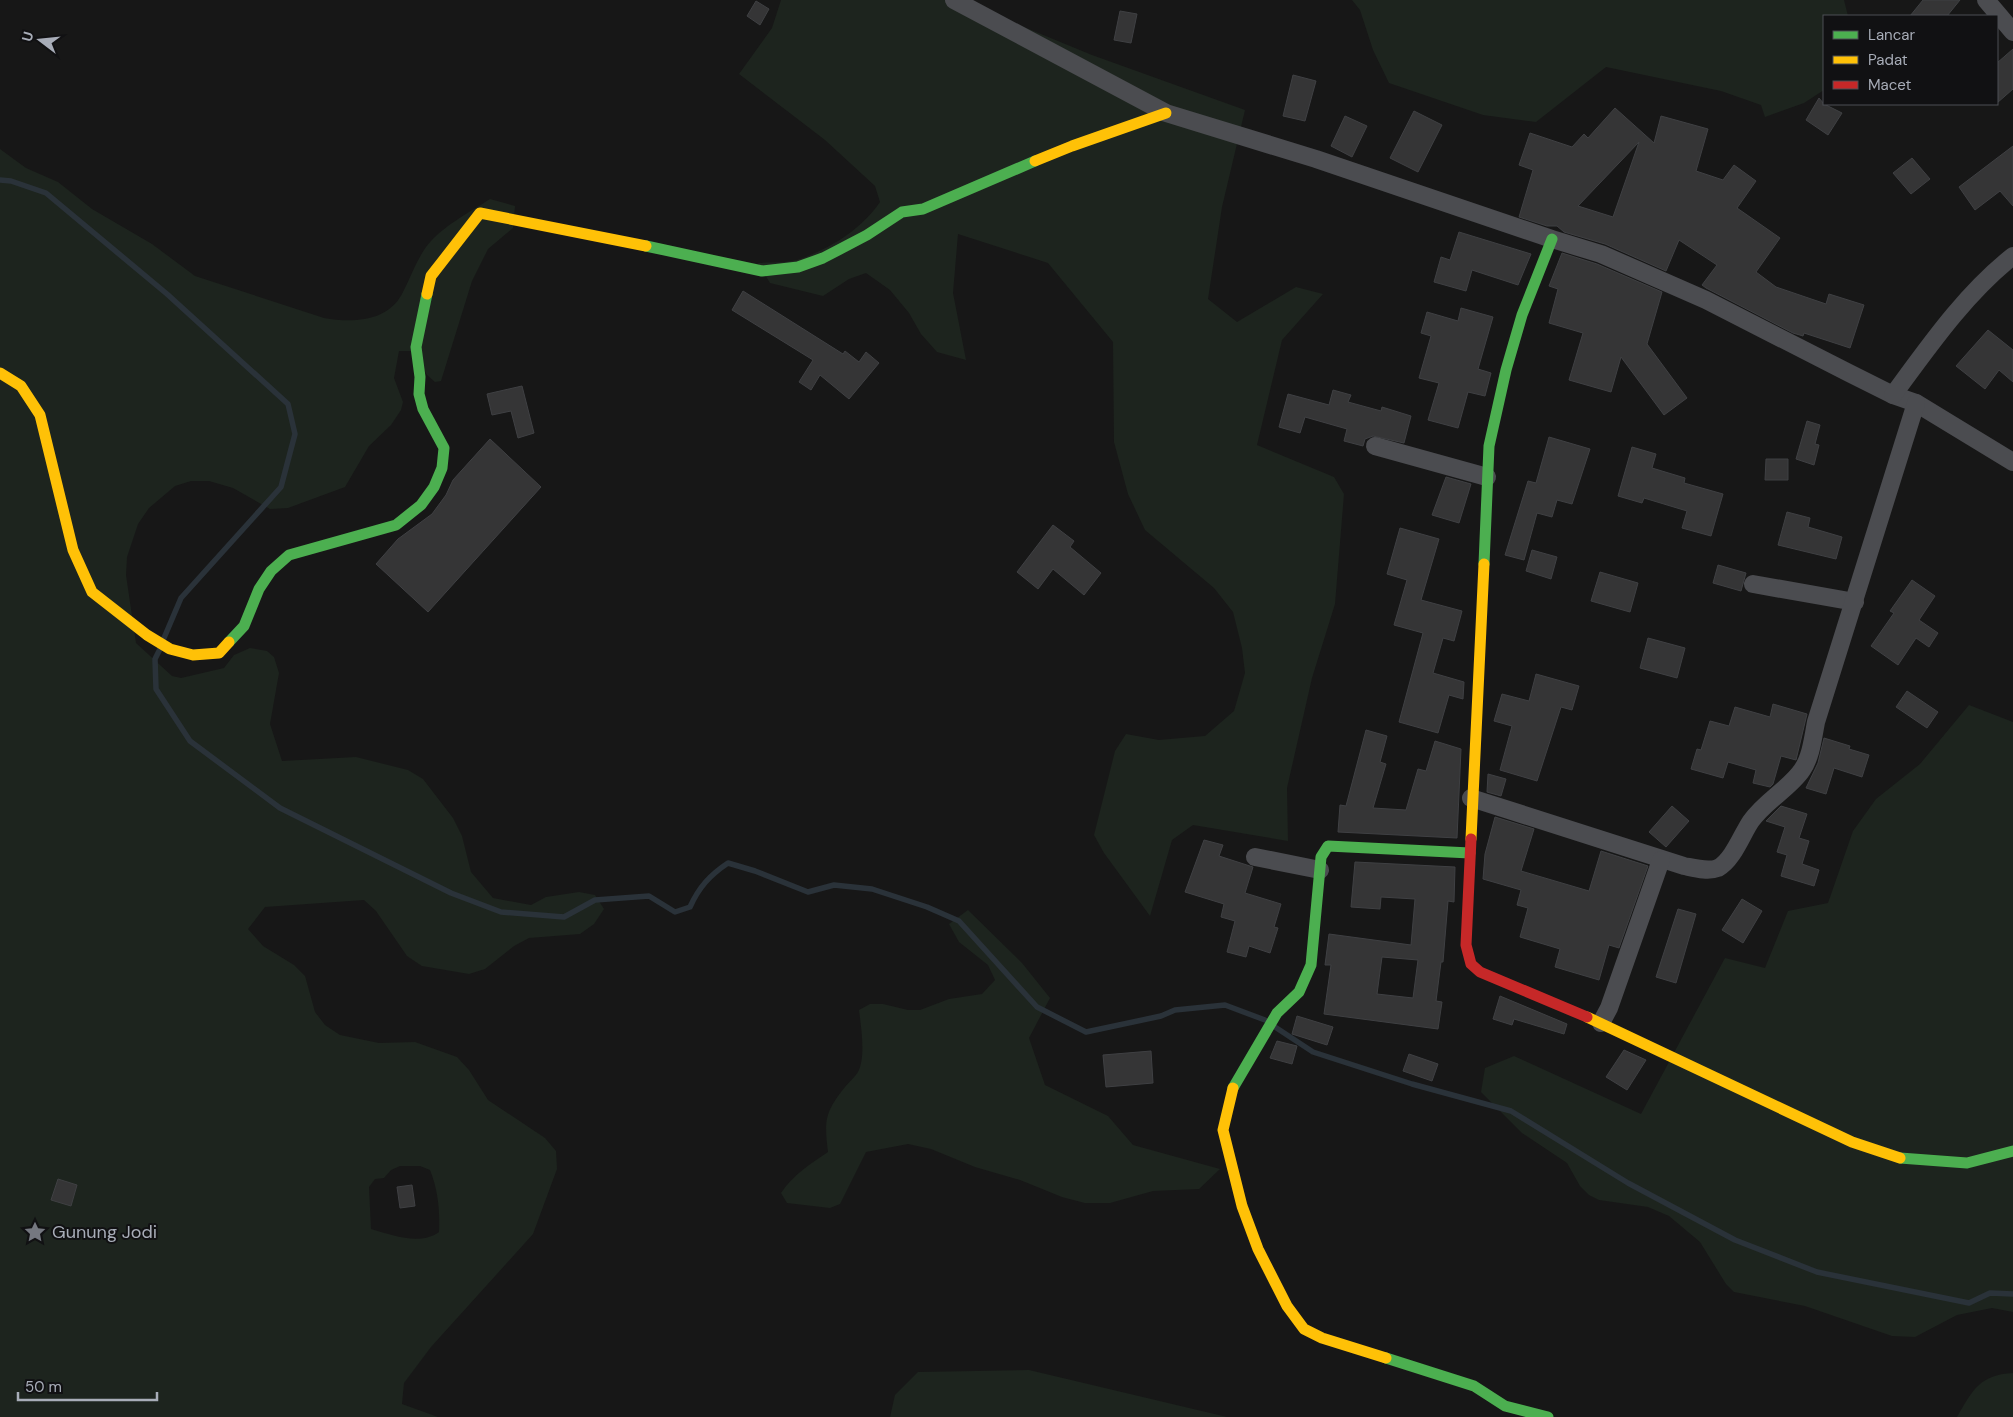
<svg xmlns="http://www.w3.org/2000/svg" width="2013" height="1417" font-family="'DM Sans',sans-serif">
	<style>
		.green { fill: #1d241e; fill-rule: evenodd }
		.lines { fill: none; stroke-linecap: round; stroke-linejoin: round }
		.stream { stroke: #2a3239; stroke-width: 5.5 }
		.building { fill: #353536; stroke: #3f4043; fill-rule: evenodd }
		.street { stroke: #4b4c50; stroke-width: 18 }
		.fast { stroke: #4caf50; stroke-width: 11 }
		.slow { stroke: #ffc107; stroke-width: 11 }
		.jam { stroke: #c62828; stroke-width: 11 }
		.labels { text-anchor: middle; stroke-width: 4; stroke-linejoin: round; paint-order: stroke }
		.poi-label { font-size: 18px; fill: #a8adb8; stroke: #111113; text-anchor: start }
	</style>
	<rect width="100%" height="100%" fill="#171717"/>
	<g class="green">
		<path d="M 781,0 L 966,0 L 1007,20 L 1092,55 L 1245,110 L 1222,207 L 1208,299 L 1237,322 L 1296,287 L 1323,294 L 1282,340 L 1257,445 L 1334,477 L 1344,494 L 1335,604 L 1312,678 L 1287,788 L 1288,841 L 1193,825 L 1172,840 L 1150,916 L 1104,853 L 1094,835 L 1115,751 L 1126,734 L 1159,740 L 1205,736 L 1234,711 L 1245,673 L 1242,648 L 1233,612 L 1214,588 L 1145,530 L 1128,494 L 1114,442 L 1113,342 L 1048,263 L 958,234 L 953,293 L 966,360 L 937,352 L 921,334 L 909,313 L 890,290 L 866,273 L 849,279 L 823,296 L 770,283 L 758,263 C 770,262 785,263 797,260 C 828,250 861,230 880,202 L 875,186 L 825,140 L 739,74 L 772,28 Z"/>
		<polygon points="1352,0 1844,0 1848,16 1824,16 1824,90 1804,103 1765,117 1761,105 1721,91 1606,67 1536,122 1483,115 1389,83 1373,50 1360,10"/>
		<path d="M 0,149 L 26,168 L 58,182 L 92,209 L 152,244 L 195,276 L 324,318 C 352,323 387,322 402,294 C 410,279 416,261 426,247 C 442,226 469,213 490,199 L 515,206 L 513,228 L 488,249 L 472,281 L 441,381 L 435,382 L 427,375 L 412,351 L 399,351 L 394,378 L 403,402 L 401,410 L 391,425 L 369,446 L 345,487 L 288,508 L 270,509 L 233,488 L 209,481 L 191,481 L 175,486 L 149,508 L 138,524 L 127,557 L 126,575 L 136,643 L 172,676 L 181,678 L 224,668 L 234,655 L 250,648 L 267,651 L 274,657 L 279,673 L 270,724 L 282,761 L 356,757 L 408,770 L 423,779 L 453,818 L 462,836 L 471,872 L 493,898 L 531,905 L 546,897 L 579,892 L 595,895 L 604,909 L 594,924 L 580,934 L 529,938 L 514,946 L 485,969 L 469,974 L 422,966 L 407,956 L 376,911 L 364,900 L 265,907 L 248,929 L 263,946 L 294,965 L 305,976 L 315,1012 L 325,1025 L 340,1035 L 379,1043 L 415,1042 L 457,1057 L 469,1070 L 488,1100 L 545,1138 L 556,1151 L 557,1169 L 533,1234 L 431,1347 L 404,1383 L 402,1404 L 438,1417 L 0,1417 ZM 400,1166 L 420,1166 L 430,1170 C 438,1190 440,1210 439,1232 C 420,1246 392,1235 371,1229 L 369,1187 L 375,1179 L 384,1178 L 391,1170 Z"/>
		<polygon points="1969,705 2013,722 2013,1312 1992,1308 1957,1315 1915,1337 1892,1336 1805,1306 1734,1292 1726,1284 1700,1242 1669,1216 1648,1207 1599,1200 1589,1195 1580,1186 1567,1163 1522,1133 1481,1092 1485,1068 1514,1056 1641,1114 1725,958 1765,968 1788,911 1828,903 1853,831 1876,799 1920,764"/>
		<path d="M 968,910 L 1022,963 L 1050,998 L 1029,1038 L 1045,1085 L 1108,1116 L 1133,1145 L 1220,1169 L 1199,1189 L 1153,1191 L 1110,1203 L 1085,1203 L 1062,1197 L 1020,1180 L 975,1167 L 931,1149 L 908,1144 L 866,1152 L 840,1204 L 830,1208 L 787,1203 L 781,1193 C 793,1175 810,1164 828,1152 C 824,1120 825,1112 845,1087 C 849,1082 855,1077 858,1072 C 866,1057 861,1027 859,1010 L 870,1004 L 883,1004 L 908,1010 L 920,1010 L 949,999 L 982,994 L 995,980 L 988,965 L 959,942 L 949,924 Z"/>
		<polygon points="1029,1370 1227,1417 890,1417 895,1395 918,1372"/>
		<path d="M 2013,1373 L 2013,1417 L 1957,1417 C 1973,1390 1979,1375 2013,1373 Z"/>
	</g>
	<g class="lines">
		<g class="stream">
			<polyline points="0,180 11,181 46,193 167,294 288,404 295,434 281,487 181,598 164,638"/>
			<path d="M 160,649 L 155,659 L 156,689 L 190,741 L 280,808 L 451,893 L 501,912 L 564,917 L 595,900 L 649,896 L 675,912 L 690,907 C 699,887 710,875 728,863 L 755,871 L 808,892 L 834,885 L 872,889 L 927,907 L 959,921 L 1037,1007 L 1086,1032 L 1161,1016 L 1175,1010 L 1225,1005 L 1265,1020"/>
			<polyline points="1275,1027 1313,1052 1412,1084 1511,1111 1628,1183 1735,1240 1817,1272 1969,1303 1990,1293 2013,1294"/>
		</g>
	</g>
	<g class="building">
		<polygon points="1923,0 1960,0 1947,16 1910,16"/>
		<polygon points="756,1 769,9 760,25 747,16"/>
		<polygon points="1120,11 1137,14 1131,43 1114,40"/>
		<polygon points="2013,49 2013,89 1997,103 1997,63"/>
		<polygon points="1293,75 1316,81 1305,121 1283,116"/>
		<polygon points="1819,98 1824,104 1842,113 1828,135 1806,120"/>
		<path d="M 1615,108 L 1654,143 L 1661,116 L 1708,129 L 1696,171 L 1723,180 L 1734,165 L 1756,181 L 1737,208 L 1780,238 L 1756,272 L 1776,287 L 1826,304 L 1829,294 L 1864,305 L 1850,348 L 1804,333 L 1803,336 L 1793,333 L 1706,288 L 1702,285 L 1717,265 L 1679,240 L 1666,271 L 1605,244 L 1564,232 L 1557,226 L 1547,226 L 1519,217 L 1533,170 L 1519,165 L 1530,133 L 1572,147 L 1584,134 L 1588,138 ZM 1639,142 L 1613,217 L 1578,206 Z"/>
		<polygon points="1414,111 1442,125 1418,172 1390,158"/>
		<polygon points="1345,116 1367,126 1352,157 1331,146"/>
		<polygon points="2013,146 2013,206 2000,191 1975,210 1959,187"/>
		<polygon points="1912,158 1930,179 1911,194 1893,173"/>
		<polygon points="1459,232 1531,254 1518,285 1472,270 1466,291 1434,282 1441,257 1450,260"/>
		<polygon points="1562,253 1597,264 1662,292 1647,344 1687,398 1664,415 1621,357 1611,392 1569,380 1583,333 1549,323 1558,289 1549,286"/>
		<polygon points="743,291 843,354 845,351 859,362 866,352 879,363 849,399 820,375 811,390 799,382 813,360 732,310"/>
		<polygon points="1461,308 1493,317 1478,369 1491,373 1485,396 1468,392 1458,428 1428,420 1439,383 1419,378 1431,336 1421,333 1427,312 1458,321"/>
		<polygon points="1988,330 2013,350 2013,382 1999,370 1985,389 1956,366"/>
		<polygon points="522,386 534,433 518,438 511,411 492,415 487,394"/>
		<polygon points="1333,390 1351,395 1348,402 1381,411 1382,407 1411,416 1404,443 1373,436 1365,439 1363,446 1344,441 1347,429 1305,417 1300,433 1279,427 1288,394 1329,405"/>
		<polygon points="1807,421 1820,425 1815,444 1819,445 1814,465 1796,459"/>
		<polygon points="1549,437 1590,449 1572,504 1557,500 1552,517 1537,513 1524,560 1505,555 1528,481 1536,483"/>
		<polygon points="490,439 541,487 428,612 376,564 398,539 432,514 446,495 453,480"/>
		<polygon points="1632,447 1656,454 1652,468 1685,478 1684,483 1723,494 1711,536 1682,528 1687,511 1644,498 1642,503 1618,496"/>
		<polygon points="1766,459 1788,459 1788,480 1765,480"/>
		<polygon points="1446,477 1471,484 1459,523 1432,515"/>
		<polygon points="1787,512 1810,518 1808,527 1842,537 1836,559 1778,545"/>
		<polygon points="1053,525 1074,541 1070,547 1101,573 1084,595 1053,569 1038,589 1017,572"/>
		<polygon points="1400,528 1439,539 1421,600 1462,611 1454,641 1443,638 1433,673 1464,682 1463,699 1449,695 1438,733 1399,722 1423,633 1394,625 1407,580 1387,574"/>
		<polygon points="1532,550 1557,557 1551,579 1526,571"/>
		<polygon points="1718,565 1746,573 1741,591 1713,583"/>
		<polygon points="1600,572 1638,583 1630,612 1591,601"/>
		<polygon points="1912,580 1935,596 1919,620 1938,633 1929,647 1916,638 1898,665 1871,646 1894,613 1890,611"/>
		<polygon points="1648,638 1685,648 1677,678 1640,668"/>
		<polygon points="1536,674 1579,686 1572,710 1561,707 1537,781 1500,770 1512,726 1494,721 1502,694 1529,701"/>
		<polygon points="1907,691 1938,712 1927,728 1896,707"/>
		<polygon points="1773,704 1807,714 1796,760 1781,756 1773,784 1770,787 1753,783 1756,770 1728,762 1723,778 1691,769 1697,749 1701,750 1710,721 1729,726 1735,707 1770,717"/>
		<polygon points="1366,730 1387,736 1380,762 1386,764 1373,808 1406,810 1418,769 1426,771 1435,741 1461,749 1457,838 1338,832 1340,805 1346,806"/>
		<polygon points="1824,738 1850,746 1849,749 1869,755 1862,777 1834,768 1826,794 1806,788 1818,763"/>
		<polygon points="1488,774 1506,779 1501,796 1487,792"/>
		<polygon points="1672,806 1689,821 1666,847 1649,832"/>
		<polygon points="1781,806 1807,814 1799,838 1809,841 1802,864 1819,870 1814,886 1781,876 1787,855 1777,852 1785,827 1766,821"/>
		<polygon points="1495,817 1534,829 1521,871 1589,891 1601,851 1648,866 1619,948 1609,945 1599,980 1555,967 1560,949 1520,937 1528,908 1517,905 1521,890 1483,879 1485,854"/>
		<polygon points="1204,840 1223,845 1219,856 1253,867 1245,893 1281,904 1274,927 1278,928 1270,953 1249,946 1246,957 1227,952 1235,921 1221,917 1224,904 1185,892"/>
		<path d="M 1355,862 L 1455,867 L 1454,902 L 1448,901 L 1443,962 L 1441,962 L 1436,1001 L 1442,1002 L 1438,1029 L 1324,1014 L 1331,965 L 1325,965 L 1329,934 L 1411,945 L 1415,899 L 1381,897 L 1380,909 L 1351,907 ZM 1382,957 L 1418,960 L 1413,998 L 1377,994 Z"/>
		<polygon points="1742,899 1762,911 1743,943 1722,930"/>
		<polygon points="1678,909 1696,914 1676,983 1656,977"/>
		<polygon points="1500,996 1567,1024 1564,1034 1514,1019 1512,1025 1493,1019"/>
		<polygon points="1297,1016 1333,1027 1327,1045 1292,1034"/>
		<polygon points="1277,1041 1297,1046 1292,1064 1270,1058"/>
		<polygon points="1624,1050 1646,1060 1627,1090 1606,1077"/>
		<polygon points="1151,1051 1153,1083 1106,1087 1103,1055"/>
		<polygon points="1409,1054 1438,1064 1432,1081 1403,1071"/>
		<polygon points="58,1179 77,1185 71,1206 51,1200"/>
		<polygon points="412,1185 415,1206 400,1208 397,1187"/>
	</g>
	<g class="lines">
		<g class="street">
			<polyline points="954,0 1166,113 1316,159 1552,239 1601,254 1706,300 1849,373 1893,395 1916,403 2013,462"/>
			<polyline points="1986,0 2013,32"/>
			<path d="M 1893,395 C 1929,346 1965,294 2013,256"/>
			<polyline points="1375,446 1487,477"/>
			<polyline points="1753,584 1855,602"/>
			<path d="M 1471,798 L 1684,866 C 1694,868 1708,872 1718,868 C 1733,860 1742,834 1751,821 C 1765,801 1790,788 1802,770 C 1811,757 1813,738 1816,722 L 1916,403"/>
			<polyline points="1255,857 1320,870"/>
			<polyline points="1601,1023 1609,1008 1661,860"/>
		</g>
		<g class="fast">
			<polyline points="646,246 762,271 798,267 823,258 867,235 902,212 923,209 1035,161"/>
			<polyline points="1484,564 1489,446 1506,370 1522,315 1552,239"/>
			<polyline points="229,642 244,626 259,589 271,571 289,555 396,525 421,505 434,487 442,468 444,448 423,409 419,394 420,377 416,347 427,294"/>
			<polyline points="1233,1088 1277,1013 1299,992 1311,965 1321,857 1328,846 1470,853"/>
			<polyline points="1900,1158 1967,1163 2013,1151"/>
			<polyline points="1386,1358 1474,1386 1505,1406 1548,1417"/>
		</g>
		<g class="slow">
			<polyline points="1035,161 1072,146 1166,113"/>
			<polyline points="427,294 431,276 480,213 646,246"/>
			<polyline points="0,373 21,386 40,415 73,550 92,592 147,635 170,649 193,655 219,653 229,642"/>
			<polyline points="1471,839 1484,564"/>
			<polyline points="1587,1017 1852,1142 1900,1158"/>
			<polyline points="1233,1088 1223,1130 1242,1206 1258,1249 1287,1306 1304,1329 1322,1338 1386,1358"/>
		</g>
		<polyline class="jam" points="1471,839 1466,945 1471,964 1480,972 1587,1017"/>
	</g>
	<defs>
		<g id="sight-bare" transform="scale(1.725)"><path d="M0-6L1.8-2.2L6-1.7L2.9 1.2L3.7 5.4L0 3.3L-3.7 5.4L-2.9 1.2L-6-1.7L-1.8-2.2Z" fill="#757880" stroke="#111113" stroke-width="2.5" paint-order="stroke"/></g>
	</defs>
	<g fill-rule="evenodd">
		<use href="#sight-bare" x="35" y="1232"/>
	</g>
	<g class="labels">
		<g class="poi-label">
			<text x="52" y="1238">Gunung Jodi</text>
		</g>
	</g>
	<rect x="1823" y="15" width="175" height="90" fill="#111113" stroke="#4d4f55"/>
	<rect x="1833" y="31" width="25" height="8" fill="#4caf50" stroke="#4d4f55"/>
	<text x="1868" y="40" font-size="15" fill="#a8adb8">Lancar</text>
	<rect x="1833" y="56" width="25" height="8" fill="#ffc107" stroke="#4d4f55"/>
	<text x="1868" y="65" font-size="15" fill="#a8adb8">Padat</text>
	<rect x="1833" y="81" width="25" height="8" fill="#c62828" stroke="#4d4f55"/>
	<text x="1868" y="90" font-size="15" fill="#a8adb8">Macet</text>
	<g transform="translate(40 40) rotate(286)" stroke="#111113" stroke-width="4" paint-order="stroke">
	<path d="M0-4L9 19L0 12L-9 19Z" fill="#a8adb8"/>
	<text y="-8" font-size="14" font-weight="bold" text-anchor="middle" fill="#a8adb8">U</text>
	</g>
	<path d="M18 1392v8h139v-8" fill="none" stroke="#a8adb8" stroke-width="2.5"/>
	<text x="25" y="1392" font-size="15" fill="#a8adb8" stroke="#111113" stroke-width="4" paint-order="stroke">50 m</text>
</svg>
